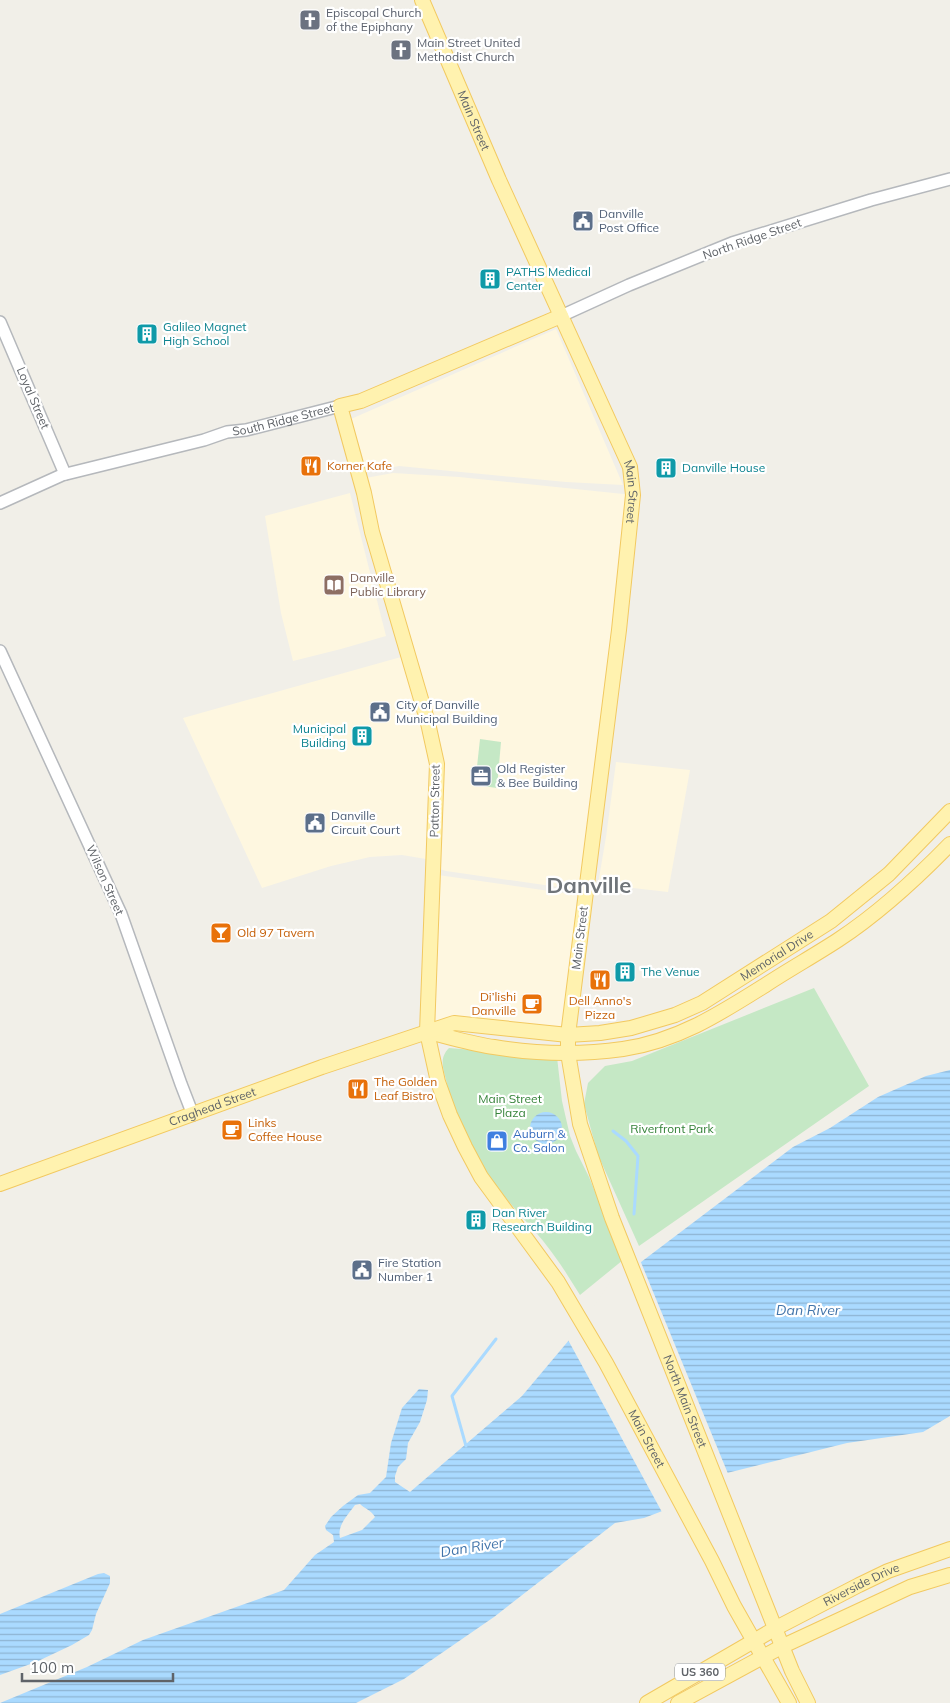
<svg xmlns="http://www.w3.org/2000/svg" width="950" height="1703" font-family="Mulish,sans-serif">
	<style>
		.commercial { fill: #fef7e0 }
		.park { fill: #c5e8c5 }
		.water { fill: url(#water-rules); fill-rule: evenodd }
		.pier { fill: #f1efe8 }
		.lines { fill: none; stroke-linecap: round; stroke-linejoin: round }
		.stream { stroke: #aadaff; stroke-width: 3 }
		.minor-casing { stroke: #b5b8bc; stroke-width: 14 }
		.major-casing { stroke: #f2c960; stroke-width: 16 }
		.minor { stroke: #fff; stroke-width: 11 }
		.major { stroke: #fff2af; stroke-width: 14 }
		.labels { text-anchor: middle; stroke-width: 4.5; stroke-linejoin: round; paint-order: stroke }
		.shield { fill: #fff; stroke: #8f9295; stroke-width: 1 }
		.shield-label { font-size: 11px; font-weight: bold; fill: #5f6368 }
		.worship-label { font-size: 12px; fill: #5b616d; stroke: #fff; text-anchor: start }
		.street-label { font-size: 12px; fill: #5f6368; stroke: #fff }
		.service-label { font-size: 12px; fill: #4e5e75; stroke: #fff; text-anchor: start }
		.culture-label { font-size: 12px; fill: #0d838f; stroke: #fff; text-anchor: start }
		.food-label { font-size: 12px; fill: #c56008; stroke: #fff; text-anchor: start }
		.education-label { font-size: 12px; fill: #785e54; stroke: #fff; text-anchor: start }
		.park-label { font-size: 12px; fill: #348238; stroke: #fff }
		.shop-label { font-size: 12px; fill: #366cbe; stroke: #fff; text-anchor: start }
		.water-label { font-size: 14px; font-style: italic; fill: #4174aa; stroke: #fff }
		.town-label { font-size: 22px; font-weight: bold; fill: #70757a; stroke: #fff }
	</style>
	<defs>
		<pattern id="water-rules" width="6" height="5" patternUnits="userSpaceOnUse" patternTransform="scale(1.25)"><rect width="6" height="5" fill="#aadaff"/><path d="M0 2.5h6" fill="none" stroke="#8eb4d2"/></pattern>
	</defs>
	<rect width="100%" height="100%" fill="#f1efe8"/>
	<g class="commercial">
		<polygon points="556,329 623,485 566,482 399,466 367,472 351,419"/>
		<polygon points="393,473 459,477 633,495 586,891 446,871 433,867 436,766 360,479"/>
		<polygon points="350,493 386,636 341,649 293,661 281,613 265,516"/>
		<polygon points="401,657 413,691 425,740 429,763 426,859 402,855 370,857 331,866 262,888 183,718"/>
		<polygon points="616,762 690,770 668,892 598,884 606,837"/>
		<polygon points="438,875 577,895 565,1030 433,1026"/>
	</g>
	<g class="park">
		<polygon points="480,739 501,742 497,788 475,785"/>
		<polygon points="814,988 869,1086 639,1246 598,1155 584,1104 588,1083 605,1066 632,1061"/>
		<path d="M 449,1048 L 557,1057 L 562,1101 L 570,1136 L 576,1151 L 589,1177 L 623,1260 L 580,1295 C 571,1281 563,1267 553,1254 C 539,1234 521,1217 506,1198 C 479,1165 456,1126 447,1084 C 444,1070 438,1059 449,1048 Z"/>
	</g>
	<g class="water">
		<path d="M 950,1070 L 950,1416 L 923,1432 L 847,1443 L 727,1473 L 694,1499 L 644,1518 L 615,1523 L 494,1617 L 404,1679 L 356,1703 L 0,1703 L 87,1667 L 143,1640 L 284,1590 L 315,1555 L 334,1542 L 333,1535 L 326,1530 L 325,1526 L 331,1517 L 343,1506 L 358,1495 L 370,1493 L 386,1477 L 391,1443 L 402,1408 L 419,1389 L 428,1390 L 427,1400 L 420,1422 L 408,1443 L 406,1459 L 398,1467 L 395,1476 L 395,1482 L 410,1492 L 522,1396 L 596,1308 L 612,1284 L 793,1147 L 830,1128 L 878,1097 L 926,1076 ZM 360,1504 C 364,1508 372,1511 375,1517 L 362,1530 L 340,1538 C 337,1525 348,1515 355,1505 Z"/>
		<circle cx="546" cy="1128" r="16"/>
		<polygon points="104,1573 110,1576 110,1583 96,1614 92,1630 89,1635 72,1645 36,1662 0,1675 0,1614 98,1574"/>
	</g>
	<polygon class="pier" points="640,1260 729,1476 695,1501 663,1514 567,1338 594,1306 610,1282"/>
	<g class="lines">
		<g class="stream">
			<polyline points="613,1131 626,1141 638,1156 634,1214"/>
			<polyline points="466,1446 452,1396 496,1339"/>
		</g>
		<g class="minor-casing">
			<g id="minor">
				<polyline points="561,316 629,285 732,243 871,200 950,179"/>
				<polyline points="0,322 65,474"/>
				<path id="s1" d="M 0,503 L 62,475 L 204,440 L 227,432 L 246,430 L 340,406"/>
				<polyline points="0,651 121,914 181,1084 193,1115"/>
			</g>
		</g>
		<g class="major-casing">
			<g id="major">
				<path id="s2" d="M 422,0 L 499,180 L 630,467 L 633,495 L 619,630 L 568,1035 L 568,1053 L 580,1124 L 612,1218 L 792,1671 L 808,1703"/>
				<path id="s3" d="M 561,316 L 361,401 L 340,406 L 364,493 L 372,532 L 428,723 L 437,764 L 427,1032 L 438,1082 L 450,1115 L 465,1147 L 481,1177 L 558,1282 L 606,1363 L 712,1561 L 734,1606 L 789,1703"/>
				<path d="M 427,1032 C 450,1037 472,1044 494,1047 C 536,1054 580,1055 623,1049 C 678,1041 721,1013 767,984 C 790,969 815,955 838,940 C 879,913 916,879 950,844"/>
				<path id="s4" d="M 0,1184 L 322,1067 L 454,1023 L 568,1035 L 600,1033 L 631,1028 L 675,1015 L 702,1003 L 831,921 L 889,874 L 950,811"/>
				<path id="s5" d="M 647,1703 L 776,1628 L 859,1585 L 888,1571 L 950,1549"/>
				<polyline points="678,1703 783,1646 910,1587 950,1575"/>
			</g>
		</g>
		<use href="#minor" class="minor"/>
		<use href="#major" class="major"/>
	</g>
	<defs>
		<g id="church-square" transform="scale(1.125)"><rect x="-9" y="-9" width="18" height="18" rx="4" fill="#6b7280" stroke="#fff"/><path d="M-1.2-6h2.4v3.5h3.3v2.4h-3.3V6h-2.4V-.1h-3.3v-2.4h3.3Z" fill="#fff"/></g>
		<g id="civic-square" transform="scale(1.125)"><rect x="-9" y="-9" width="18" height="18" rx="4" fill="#5c6f8a" stroke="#fff"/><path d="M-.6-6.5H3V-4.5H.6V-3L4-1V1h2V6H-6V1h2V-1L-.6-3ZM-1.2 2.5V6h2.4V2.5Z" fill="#fff"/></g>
		<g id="building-square" transform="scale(1.125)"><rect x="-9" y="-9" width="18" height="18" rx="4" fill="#0f9aa8" stroke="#fff"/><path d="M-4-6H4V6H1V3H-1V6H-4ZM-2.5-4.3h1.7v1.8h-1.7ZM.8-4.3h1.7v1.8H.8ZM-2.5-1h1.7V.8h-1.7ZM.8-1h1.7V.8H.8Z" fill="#fff"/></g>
		<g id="restaurant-square" transform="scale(1.125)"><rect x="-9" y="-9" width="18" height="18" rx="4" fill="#e8710a" stroke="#fff"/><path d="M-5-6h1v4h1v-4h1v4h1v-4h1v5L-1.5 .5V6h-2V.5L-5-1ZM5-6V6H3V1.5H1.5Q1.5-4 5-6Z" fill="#fff"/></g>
		<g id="library-square" transform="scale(1.125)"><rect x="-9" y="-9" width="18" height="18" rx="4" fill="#8d6e63" stroke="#fff"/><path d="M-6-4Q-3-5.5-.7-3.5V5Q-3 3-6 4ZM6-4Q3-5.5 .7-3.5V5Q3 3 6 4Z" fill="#fff"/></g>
		<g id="office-square" transform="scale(1.125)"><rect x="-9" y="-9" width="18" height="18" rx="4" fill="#5c6f8a" stroke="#fff"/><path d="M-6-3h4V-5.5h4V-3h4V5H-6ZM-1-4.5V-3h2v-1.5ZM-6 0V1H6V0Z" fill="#fff"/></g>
		<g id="bar-square" transform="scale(1.125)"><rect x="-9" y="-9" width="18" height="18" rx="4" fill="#e8710a" stroke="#fff"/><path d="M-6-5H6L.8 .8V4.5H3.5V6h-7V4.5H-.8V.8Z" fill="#fff"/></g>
		<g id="cafe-square" transform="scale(1.125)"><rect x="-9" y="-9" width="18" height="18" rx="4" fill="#e8710a" stroke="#fff"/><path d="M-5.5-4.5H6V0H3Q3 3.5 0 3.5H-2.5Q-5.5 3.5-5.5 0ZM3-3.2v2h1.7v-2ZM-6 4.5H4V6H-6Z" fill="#fff"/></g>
		<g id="shop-square" transform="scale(1.125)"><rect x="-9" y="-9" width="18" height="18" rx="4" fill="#3f7fe0" stroke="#fff"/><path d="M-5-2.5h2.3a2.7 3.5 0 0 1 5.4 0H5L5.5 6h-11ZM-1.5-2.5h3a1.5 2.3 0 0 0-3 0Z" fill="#fff"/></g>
	</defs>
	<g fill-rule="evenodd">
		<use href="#church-square" x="310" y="20"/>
		<use href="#church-square" x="401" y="50"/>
		<use href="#civic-square" x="583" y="221"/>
		<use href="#building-square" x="490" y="279"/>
		<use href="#building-square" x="147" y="334"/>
		<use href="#restaurant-square" x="311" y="466"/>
		<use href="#building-square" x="666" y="468"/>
		<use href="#library-square" x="334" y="585"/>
		<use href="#civic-square" x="380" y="712"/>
		<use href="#building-square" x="362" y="736"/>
		<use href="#office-square" x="481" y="776"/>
		<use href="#civic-square" x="315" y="823"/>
		<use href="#bar-square" x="221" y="933"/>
		<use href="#building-square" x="625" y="972"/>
		<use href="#restaurant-square" x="600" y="980"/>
		<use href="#cafe-square" x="532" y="1004"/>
		<use href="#restaurant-square" x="358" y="1089"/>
		<use href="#cafe-square" x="232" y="1130"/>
		<use href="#shop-square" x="497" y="1141"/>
		<use href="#building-square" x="476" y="1220"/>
		<use href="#civic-square" x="362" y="1270"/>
	</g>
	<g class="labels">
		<rect class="shield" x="675" y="1663.5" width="50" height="17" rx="4"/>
		<g class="shield-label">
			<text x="700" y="1676">US 360</text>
		</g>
		<g class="worship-label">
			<text x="326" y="17">Episcopal Church<tspan x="326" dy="14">of the Epiphany</tspan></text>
			<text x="417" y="47">Main Street United<tspan x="417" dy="14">Methodist Church</tspan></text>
		</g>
		<g class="street-label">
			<text dy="4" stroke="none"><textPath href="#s2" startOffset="131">Main Street</textPath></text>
			<text transform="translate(752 239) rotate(-19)" y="4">North Ridge Street</text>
			<text transform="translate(33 398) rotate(67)" y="4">Loyal Street</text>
			<text dy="4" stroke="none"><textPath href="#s1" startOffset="296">South Ridge Street</textPath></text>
			<text dy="4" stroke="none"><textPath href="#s2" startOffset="536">Main Street</textPath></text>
			<text transform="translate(435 801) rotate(-89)" y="4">Patton Street</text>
			<text transform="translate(105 880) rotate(66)" y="4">Wilson Street</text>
			<text transform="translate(580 938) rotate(-83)" y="4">Main Street</text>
			<text dy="4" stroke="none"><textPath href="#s4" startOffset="824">Memorial Drive</textPath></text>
			<text dy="4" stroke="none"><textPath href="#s4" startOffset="226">Craghead Street</textPath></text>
			<text dy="4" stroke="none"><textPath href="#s2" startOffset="1470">North Main Street</textPath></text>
			<text dy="4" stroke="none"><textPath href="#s3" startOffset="1344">Main Street</textPath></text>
			<text dy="4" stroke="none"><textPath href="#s5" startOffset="245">Riverside Drive</textPath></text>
		</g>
		<g class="service-label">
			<text x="599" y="218">Danville<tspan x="599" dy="14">Post Office</tspan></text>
			<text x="396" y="709">City of Danville<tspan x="396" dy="14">Municipal Building</tspan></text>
			<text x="497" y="773">Old Register<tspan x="497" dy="14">&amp; Bee Building</tspan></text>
			<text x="331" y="820">Danville<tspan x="331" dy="14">Circuit Court</tspan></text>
			<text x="378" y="1267">Fire Station<tspan x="378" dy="14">Number 1</tspan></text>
		</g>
		<g class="culture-label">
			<text x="506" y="276">PATHS Medical<tspan x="506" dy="14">Center</tspan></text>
			<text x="163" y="331">Galileo Magnet<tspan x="163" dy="14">High School</tspan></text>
			<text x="682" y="472">Danville House</text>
			<text x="346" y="733" text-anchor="end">Municipal<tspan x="346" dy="14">Building</tspan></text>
			<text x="641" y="976">The Venue</text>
			<text x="492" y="1217">Dan River<tspan x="492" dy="14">Research Building</tspan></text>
		</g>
		<g class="food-label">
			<text x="327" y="470">Korner Kafe</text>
			<text x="237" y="937">Old 97 Tavern</text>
			<text x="516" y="1001" text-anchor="end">Di’lishi<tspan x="516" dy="14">Danville</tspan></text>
			<text x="600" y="1005" text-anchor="middle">Dell Anno's<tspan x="600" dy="14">Pizza</tspan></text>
			<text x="374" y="1086">The Golden<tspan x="374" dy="14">Leaf Bistro</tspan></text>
			<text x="248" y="1127">Links<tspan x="248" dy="14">Coffee House</tspan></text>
		</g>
		<g class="education-label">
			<text x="350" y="582">Danville<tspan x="350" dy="14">Public Library</tspan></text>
		</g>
		<g class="park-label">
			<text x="510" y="1103">Main Street<tspan x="510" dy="14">Plaza</tspan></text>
			<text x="672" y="1133">Riverfront Park</text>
		</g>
		<g class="shop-label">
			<text x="513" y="1138">Auburn &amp;<tspan x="513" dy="14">Co. Salon</tspan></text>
		</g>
		<g class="water-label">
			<text x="808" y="1315">Dan River</text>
			<text transform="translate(472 1547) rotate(-9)" y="5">Dan River</text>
		</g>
		<g class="town-label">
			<text x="589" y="893">Danville</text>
		</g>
	</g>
	<path d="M22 1673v8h151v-8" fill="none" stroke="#5f6368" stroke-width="2.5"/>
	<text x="30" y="1673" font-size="15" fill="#5f6368" stroke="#ffffff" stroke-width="4" paint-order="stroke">100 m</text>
</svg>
